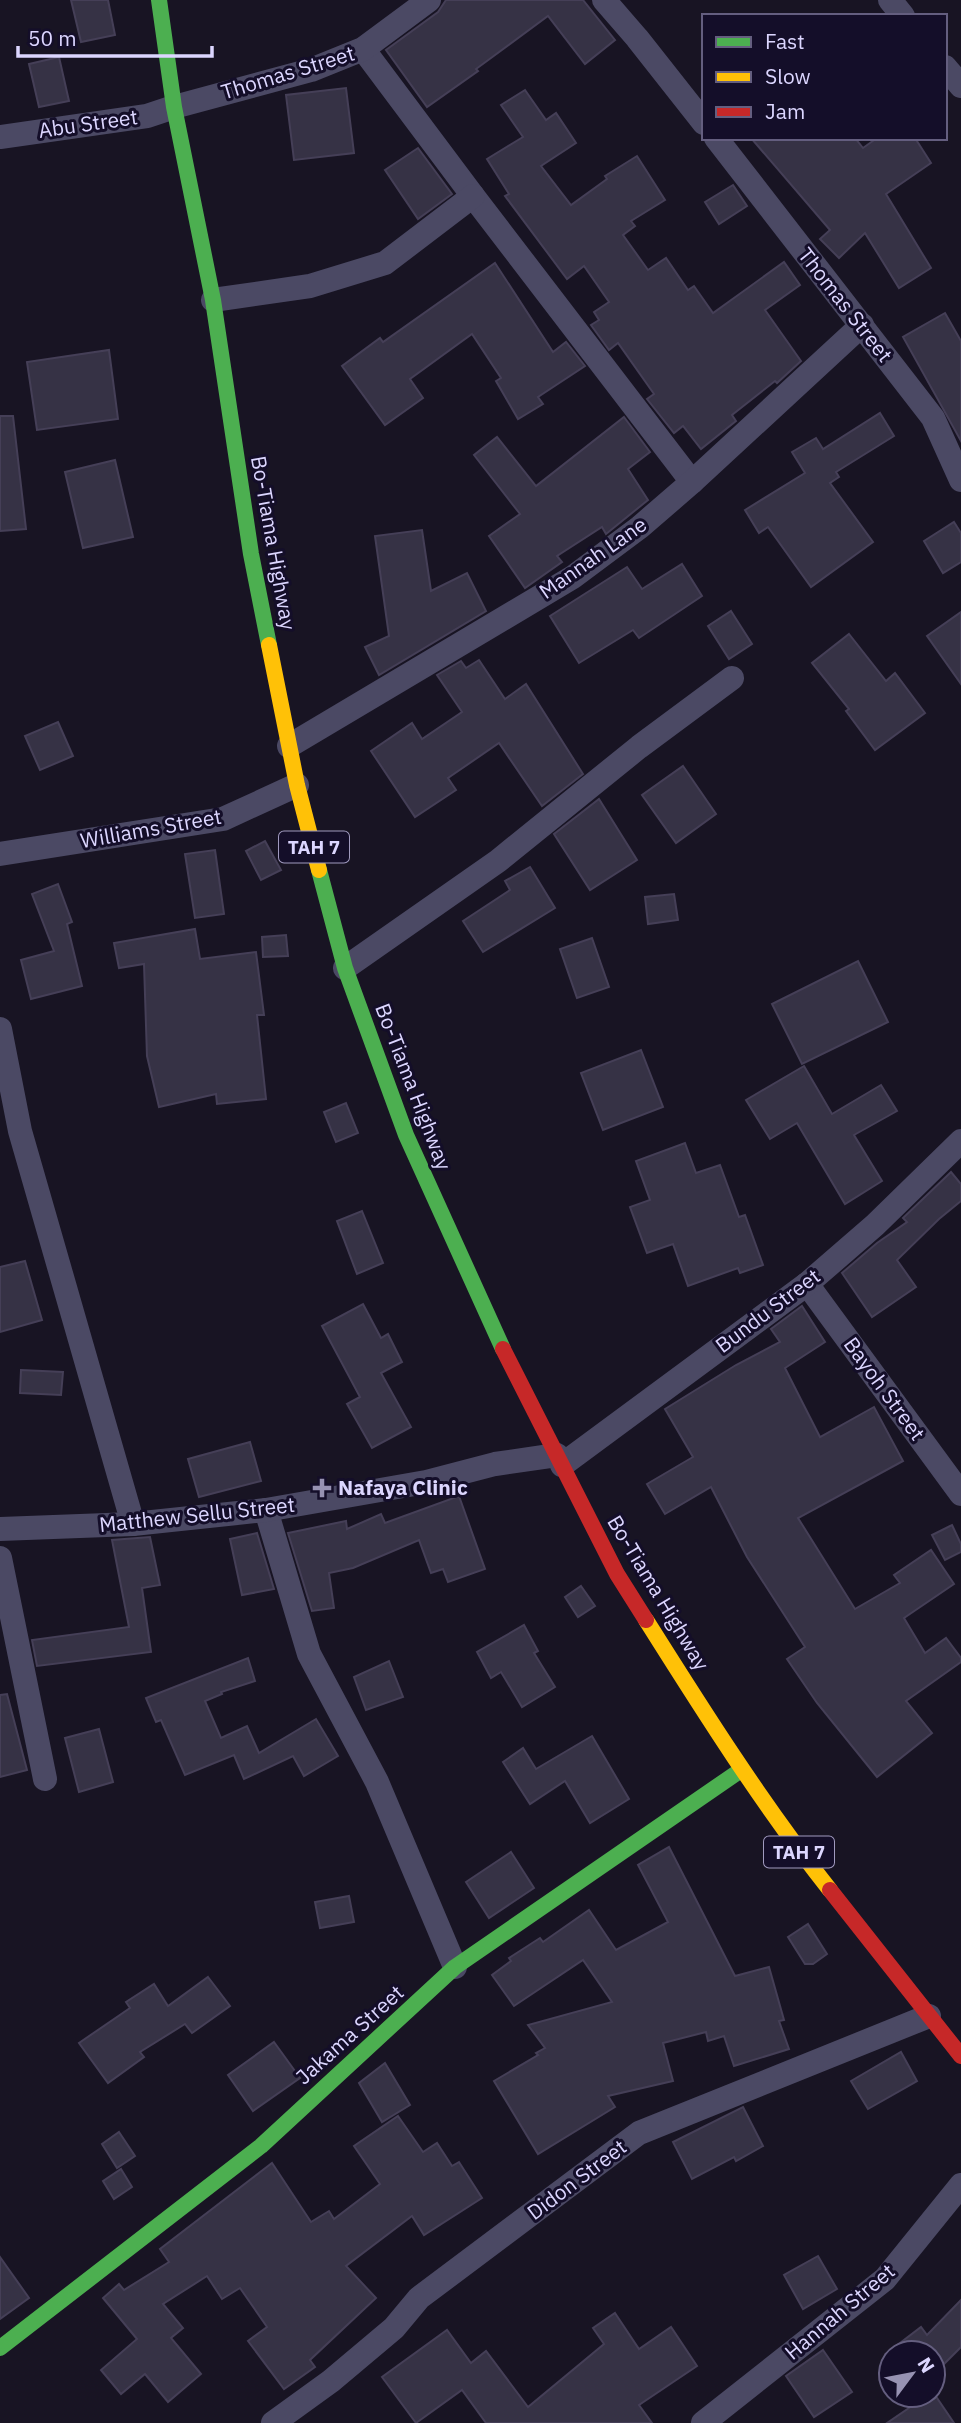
<svg xmlns="http://www.w3.org/2000/svg" width="961" height="2423" font-family="'IBM Plex Sans',sans-serif">
	<style>
		.building { fill: #363245; stroke: #453f57; stroke-width: 2 }
		.lines { fill: none; stroke-linecap: round; stroke-linejoin: round }
		.street { stroke: #4b4964; stroke-width: 24 }
		.fast { stroke: #4caf50; stroke-width: 16 }
		.slow { stroke: #ffc107; stroke-width: 16 }
		.jam { stroke: #c62828; stroke-width: 16 }
		.poi-dot { fill: #9792b2; stroke: #140e29; stroke-width: 2.5 }
		.labels { text-anchor: middle; stroke-width: 6; stroke-linejoin: round; paint-order: stroke }
		.shield { fill: #140e29; stroke: #a09abf; stroke-width: 2 }
		.shield-label { font-size: 19px; font-weight: bold; fill: #dcd6ff }
		.street-label { font-size: 21px; fill: #dcd6ff; stroke: #140e29 }
		.poi-label { font-size: 21px; font-weight: bold; fill: #dcd6ff; stroke: #140e29; text-anchor: start }
	</style>
	<rect width="100%" height="100%" fill="#181423"/>
	<g class="building">
		<polygon points="71,0 108,0 115,35 81,42"/>
		<polygon points="446,0 583,0 615,40 585,64 548,16 476,69 478,71 427,107 386,50 438,12"/>
		<polygon points="59,57 69,101 39,107 29,64"/>
		<polygon points="346,88 354,153 294,160 286,95"/>
		<polygon points="525,90 546,120 556,113 576,143 541,166 571,205 607,179 605,176 637,156 665,200 631,221 635,226 623,235 648,270 666,258 688,290 694,286 713,313 784,262 800,285 765,310 801,361 777,383 775,381 732,415 736,421 701,449 683,426 674,433 647,399 654,394 618,343 609,350 591,325 599,320 594,312 609,302 584,266 567,279 505,196 509,194 487,159 523,137 501,105"/>
		<polygon points="751,138 855,138 863,148 877,138 915,138 931,163 886,194 931,268 899,288 865,233 839,258 820,239 830,230"/>
		<polygon points="418,148 452,194 418,219 385,170"/>
		<polygon points="733,185 747,206 719,224 705,202"/>
		<polygon points="495,263 553,352 566,342 585,366 538,397 543,404 518,419 496,381 501,378 472,334 410,379 423,398 385,425 342,366 380,338 383,342"/>
		<polygon points="945,313 961,341 961,441 903,337"/>
		<polygon points="109,350 118,419 37,430 27,362"/>
		<polygon points="880,413 894,436 836,472 839,477 830,483 873,542 811,587 768,527 759,533 745,510 805,473 792,452 816,438 823,449"/>
		<polygon points="0,416 13,416 26,529 0,531"/>
		<polygon points="624,417 650,452 628,469 648,500 606,534 602,527 557,556 562,562 525,588 489,536 520,514 474,455 497,437 536,486"/>
		<polygon points="115,460 133,537 83,548 65,472"/>
		<polygon points="954,522 961,533 961,562 943,573 924,541"/>
		<polygon points="422,530 431,591 467,573 486,611 379,675 365,647 389,636 375,536"/>
		<polygon points="682,564 702,596 639,638 633,630 579,663 550,616 627,567 642,589"/>
		<polygon points="731,611 752,644 729,659 708,626"/>
		<polygon points="961,612 961,684 927,636"/>
		<polygon points="849,634 886,681 895,673 925,713 875,750 846,711 849,709 812,663"/>
		<polygon points="479,660 505,699 526,684 583,774 542,806 499,743 448,778 456,790 415,817 371,751 412,723 422,739 462,712 437,675 461,661 466,668"/>
		<polygon points="58,722 73,756 40,770 25,736"/>
		<polygon points="683,766 716,814 676,843 642,795"/>
		<polygon points="599,799 637,860 590,890 554,834"/>
		<polygon points="265,841 281,870 261,880 246,851"/>
		<polygon points="215,850 224,914 195,918 185,854"/>
		<polygon points="530,867 555,908 483,952 463,921 510,890 505,881"/>
		<polygon points="58,884 72,922 67,924 82,986 31,999 21,960 54,951 32,894"/>
		<polygon points="674,894 678,920 648,924 645,897"/>
		<polygon points="195,929 200,959 256,952 264,1015 257,1015 266,1099 217,1104 216,1094 159,1107 147,1056 144,964 119,968 114,943"/>
		<polygon points="286,935 288,956 263,957 262,937"/>
		<polygon points="592,938 609,987 577,998 560,949"/>
		<polygon points="858,961 888,1022 802,1064 772,1004"/>
		<polygon points="641,1050 663,1107 603,1130 581,1073"/>
		<polygon points="804,1066 832,1114 881,1085 897,1111 854,1135 882,1181 845,1204 797,1123 770,1139 746,1100"/>
		<polygon points="346,1103 358,1133 336,1142 324,1112"/>
		<polygon points="685,1143 696,1173 720,1165 739,1217 745,1215 763,1265 740,1273 738,1268 688,1286 673,1244 647,1253 630,1207 650,1200 636,1161"/>
		<polygon points="951,1172 961,1184 961,1201 939,1219 897,1260 916,1287 872,1317 842,1273 877,1243 907,1222 903,1218"/>
		<polygon points="362,1211 383,1263 357,1274 337,1221"/>
		<polygon points="25,1261 42,1320 0,1332 0,1267"/>
		<polygon points="363,1304 381,1338 388,1334 402,1362 381,1373 411,1427 372,1448 347,1404 360,1397 322,1326"/>
		<polygon points="802,1306 825,1342 785,1368 820,1437 874,1407 903,1461 798,1518 855,1609 900,1583 894,1575 931,1550 954,1584 904,1618 925,1653 946,1638 961,1658 961,1662 906,1701 932,1733 877,1777 817,1703 787,1659 805,1647 747,1557 711,1487 665,1514 647,1484 693,1457 665,1409 736,1365 780,1342 771,1329"/>
		<polygon points="21,1370 63,1372 61,1395 20,1393"/>
		<polygon points="250,1442 261,1481 199,1497 188,1459"/>
		<polygon points="459,1496 485,1569 448,1582 443,1569 431,1573 419,1540 353,1568 329,1573 334,1608 312,1611 288,1533 346,1521 347,1529 381,1514 385,1523"/>
		<polygon points="952,1525 961,1544 961,1552 945,1560 932,1535"/>
		<polygon points="257,1533 274,1589 242,1595 230,1539"/>
		<polygon points="150,1537 160,1585 142,1588 151,1652 37,1666 32,1640 129,1627 112,1540"/>
		<polygon points="581,1586 595,1606 578,1617 565,1597"/>
		<polygon points="524,1625 538,1651 534,1653 555,1687 522,1707 501,1672 491,1678 477,1652"/>
		<polygon points="248,1658 255,1681 221,1692 222,1694 205,1701 221,1738 247,1726 259,1753 316,1719 338,1756 304,1776 293,1756 244,1779 234,1755 185,1775 161,1720 156,1722 146,1698"/>
		<polygon points="389,1661 403,1697 366,1710 354,1677"/>
		<polygon points="7,1694 27,1770 0,1777 0,1695"/>
		<polygon points="99,1729 113,1782 79,1792 65,1738"/>
		<polygon points="592,1736 629,1799 590,1823 565,1781 530,1804 503,1762 523,1748 536,1769"/>
		<polygon points="669,1847 735,1976 769,1967 784,2020 779,2021 789,2049 734,2066 724,2036 708,2041 706,2032 663,2043 673,2081 608,2096 615,2107 538,2154 494,2081 538,2055 536,2053 545,2048 528,2025 612,2002 583,1960 514,2006 492,1975 511,1961 509,1958 540,1938 543,1942 589,1910 616,1950 668,1922 638,1865"/>
		<polygon points="511,1852 534,1888 489,1918 466,1882"/>
		<polygon points="349,1896 354,1922 320,1928 315,1902"/>
		<polygon points="808,1924 827,1954 813,1964 805,1964 788,1937"/>
		<polygon points="208,1977 230,2006 192,2033 185,2024 140,2052 144,2057 108,2083 79,2043 130,2008 126,2002 154,1984 168,2006"/>
		<polygon points="274,2042 300,2078 253,2111 228,2075"/>
		<polygon points="901,2052 917,2081 868,2109 851,2081"/>
		<polygon points="385,2063 410,2105 382,2122 359,2083"/>
		<polygon points="743,2107 763,2146 736,2161 734,2157 692,2179 673,2142"/>
		<polygon points="398,2116 423,2152 437,2143 452,2166 459,2162 482,2198 424,2235 412,2216 346,2266 376,2298 310,2360 315,2367 284,2389 248,2341 267,2327 240,2288 222,2299 207,2276 163,2304 183,2328 171,2338 201,2374 168,2402 145,2374 121,2394 101,2370 137,2339 103,2298 119,2284 124,2290 169,2262 160,2249 272,2163 311,2222 329,2211 334,2219 380,2184 354,2146"/>
		<polygon points="119,2132 135,2156 117,2168 102,2144"/>
		<polygon points="121,2169 132,2187 114,2199 103,2181"/>
		<polygon points="818,2256 837,2289 803,2309 784,2275"/>
		<polygon points="0,2257 29,2298 0,2319"/>
		<polygon points="961,2300 961,2347 933,2375 933,2353 887,2353 921,2327 927,2335"/>
		<polygon points="615,2313 639,2349 671,2327 697,2366 639,2405 652,2423 486,2423 462,2390 416,2423 382,2377 447,2330 471,2363 486,2351 528,2407 604,2344 593,2328"/>
		<polygon points="823,2350 852,2392 814,2417 786,2376"/>
		<polygon points="933,2392 954,2423 887,2423 928,2395 933,2395"/>
	</g>
	<g class="lines">
		<g class="street">
			<polyline points="604,0 637,38 704,123"/>
			<polyline points="890,0 903,16"/>
			<polyline points="363,49 473,196 692,482"/>
			<polyline points="945,67 961,86"/>
			<polyline points="0,137 147,116 174,107 311,70 363,49 429,0"/>
			<polyline points="716,138 933,418 961,480"/>
			<polyline points="213,300 310,286 385,263 473,196"/>
			<polyline points="289,746 573,577 640,527 692,482 862,325"/>
			<polyline points="0,854 223,819 297,785"/>
			<polyline points="345,968 498,861 639,747 732,678"/>
			<polyline points="0,1029 20,1131 133,1524"/>
			<polyline points="807,1284 961,1494"/>
			<polyline points="562,1465 807,1284 875,1225 961,1141"/>
			<polyline points="266,1510 309,1654 377,1782 455,1967"/>
			<polyline points="0,1529 133,1524 266,1510 426,1482 495,1464 557,1455"/>
			<polyline points="0,1558 45,1779"/>
			<polyline points="273,2423 331,2381 394,2328 419,2298 639,2133 929,2016"/>
			<polyline points="703,2423 885,2279 961,2185"/>
		</g>
		<g class="fast">
			<polyline points="159,0 174,107 213,300 251,554 269,645"/>
			<polyline points="319,870 345,968 406,1135 503,1349"/>
			<polyline points="0,2348 261,2146 455,1967 741,1770"/>
		</g>
		<g class="slow">
			<polyline points="269,645 297,785 319,870"/>
			<path d="M 646,1620 C 704,1712 762,1804 830,1890"/>
		</g>
		<g class="jam">
			<polyline points="503,1349 617,1574 646,1620"/>
			<polyline points="830,1890 961,2056"/>
		</g>
	</g>
	<path class="poi-dot" d="M318.5 1477.5h7v7h7v7h-7v7h-7v-7h-7v-7h7z"/>
	<g class="labels">
		<g class="shield">
			<rect x="279" y="831.5" width="70" height="31" rx="5"/>
			<rect x="764" y="1836.5" width="70" height="31" rx="5"/>
		</g>
		<g class="shield-label">
			<text x="314" y="854">TAH 7</text>
			<text x="799" y="1859">TAH 7</text>
		</g>
		<g class="street-label">
			<text transform="translate(288 73) rotate(-17)" y="7">Thomas Street</text>
			<text transform="translate(88 124) rotate(-8)" y="7">Abu Street</text>
			<text transform="translate(845 305) rotate(52)" y="7">Thomas Street</text>
			<text transform="translate(273 543) rotate(80)" y="7">Bo-Tiama Highway</text>
			<text transform="translate(593 558) rotate(-35)" y="7">Mannah Lane</text>
			<text transform="translate(151 829) rotate(-10)" y="7">Williams Street</text>
			<text transform="translate(413 1087) rotate(69)" y="7">Bo-Tiama Highway</text>
			<text transform="translate(768 1311) rotate(-37)" y="7">Bundu Street</text>
			<text transform="translate(884 1389) rotate(54)" y="7">Bayoh Street</text>
			<text transform="translate(197 1515) rotate(-6)" y="7">Matthew Sellu Street</text>
			<text transform="translate(658 1593) rotate(59)" y="7">Bo-Tiama Highway</text>
			<text transform="translate(350 2035) rotate(-42)" y="7">Jakama Street</text>
			<text transform="translate(577 2180) rotate(-37)" y="7">Didon Street</text>
			<text transform="translate(840 2312) rotate(-40)" y="7">Hannah Street</text>
		</g>
		<g class="poi-label">
			<text x="338" y="1495">Nafaya Clinic</text>
		</g>
	</g>
	<rect x="702" y="14" width="245" height="126" fill="#140e29" stroke="#645e7f" stroke-width="2"/>
	<rect x="716" y="37" width="35" height="10" fill="#4caf50" stroke="#645e7f" stroke-width="2"/>
	<text x="765" y="49" font-size="21" fill="#dcd6ff">Fast</text>
	<rect x="716" y="72" width="35" height="10" fill="#ffc107" stroke="#645e7f" stroke-width="2"/>
	<text x="765" y="84" font-size="21" fill="#dcd6ff">Slow</text>
	<rect x="716" y="107" width="35" height="10" fill="#c62828" stroke="#645e7f" stroke-width="2"/>
	<text x="765" y="119" font-size="21" fill="#dcd6ff">Jam</text>
	<g transform="translate(912 2374) rotate(58)"><circle r="33" fill="#140e29" stroke="#645e7f" stroke-width="2"/>
	<path d="M0-5L12 26L0 18L-12 26Z" fill="#9792b2"/>
	<text y="-10" font-size="19" font-weight="bold" text-anchor="middle" fill="#dcd6ff">N</text>
	</g>
	<path d="M18 46v10h194v-10" fill="none" stroke="#dcd6ff" stroke-width="3.5"/>
	<text x="28" y="46" font-size="21" fill="#dcd6ff" stroke="#140e29" stroke-width="5" paint-order="stroke">50 m</text>
</svg>
